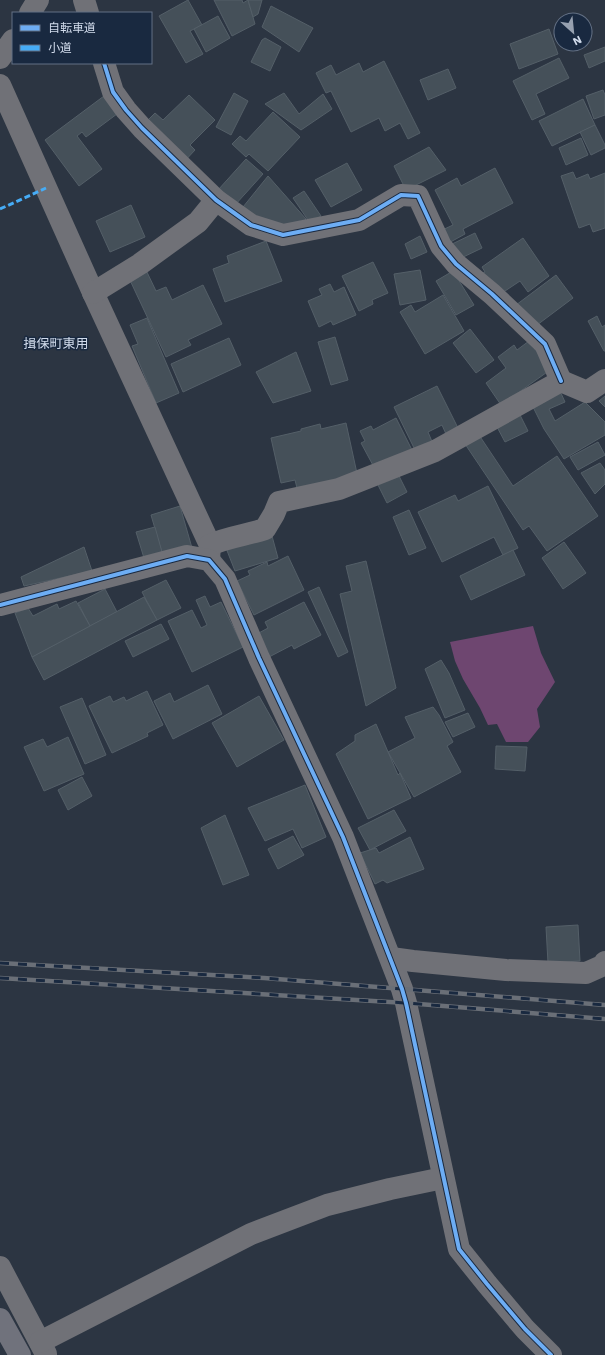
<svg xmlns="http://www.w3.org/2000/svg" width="605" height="1355" font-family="'Work Sans','Noto Sans JP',sans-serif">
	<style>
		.green { fill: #6e4670 }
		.building { fill: #455059; stroke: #545f68 }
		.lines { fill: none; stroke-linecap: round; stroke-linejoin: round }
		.minor { stroke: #707177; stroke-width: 22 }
		.primary { stroke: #70727c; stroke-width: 22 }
		.rail-casing { stroke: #6a6f77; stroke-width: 4.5 }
		.rail { stroke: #192940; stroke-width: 3; stroke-dasharray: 9; stroke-linecap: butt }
		.quiet { stroke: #46acf6; stroke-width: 3; stroke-dasharray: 6 3; stroke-linecap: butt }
		.cycleway-casing { stroke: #192940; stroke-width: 6 }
		.cycleway { stroke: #6dadf4; stroke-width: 4 }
		.labels { text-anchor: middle; stroke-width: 3; stroke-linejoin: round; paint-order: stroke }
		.quarter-label { font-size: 13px; fill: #d1dbeb; stroke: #192940 }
	</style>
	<rect width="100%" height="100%" fill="#2c3542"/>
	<polygon class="green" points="533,626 541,653 555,682 537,709 540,727 528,742 506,742 497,724 488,725 480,708 463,679 455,661 450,642"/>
	<g class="building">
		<polygon points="188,0 202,25 190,31 203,54 186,63 159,16"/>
		<polygon points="214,0 242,0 243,3 248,0 255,24 232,36"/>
		<polygon points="248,0 262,0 258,14 253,17"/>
		<polygon points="271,6 313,28 299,52 262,27"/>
		<polygon points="218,16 230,38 206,52 194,29"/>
		<polygon points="549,29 558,54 519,69 510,44"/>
		<polygon points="265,38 281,47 270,71 251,62 262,40"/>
		<polygon points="605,47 605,61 589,68 584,55"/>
		<polygon points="559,58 569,78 536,94 545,114 532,120 513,81"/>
		<polygon points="384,61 420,133 408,139 400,123 385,131 379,118 351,132 331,91 326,93 316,73 331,65 336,75 359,63 363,72"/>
		<polygon points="448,69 456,88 428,100 420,80"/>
		<polygon points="603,90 605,95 605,115 594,119 586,96"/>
		<polygon points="108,93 121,111 86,137 82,132 77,136 102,169 79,186 45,140"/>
		<polygon points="234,93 248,101 231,135 216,127"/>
		<polygon points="284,93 299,114 323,94 332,109 301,130 265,104"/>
		<polygon points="189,95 215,120 190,145 195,150 182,164 143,125 155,113 163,120"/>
		<polygon points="583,99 595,125 552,146 539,121"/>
		<polygon points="273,112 300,137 268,171 249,154 246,157 232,144 240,136 246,141"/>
		<polygon points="595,125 605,145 605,148 591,155 580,132"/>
		<polygon points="581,138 588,155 566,165 559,148"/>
		<polygon points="429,147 446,170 406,190 394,166"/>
		<polygon points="246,159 263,174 235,205 218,190"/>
		<polygon points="347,163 362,190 331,207 315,180"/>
		<polygon points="495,168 513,203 463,229 465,234 445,245 438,232 453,225 435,190 457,178 461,186"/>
		<polygon points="573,172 576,179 588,174 590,179 605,173 605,228 593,232 590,224 579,228 561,176"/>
		<polygon points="268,176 306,219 295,230 263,228 243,207"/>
		<polygon points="304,191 321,216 310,223 293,198"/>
		<polygon points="131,205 145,237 110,252 96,221"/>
		<polygon points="475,233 482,248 457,260 450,245"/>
		<polygon points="420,236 427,252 411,259 405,244"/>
		<polygon points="523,238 549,276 528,292 520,281 499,295 483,273 485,272 482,267"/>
		<polygon points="266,241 282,281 225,302 213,269 229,263 227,256"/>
		<polygon points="373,262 388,293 372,300 373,304 359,311 342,276"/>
		<polygon points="145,268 156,291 166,287 172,300 203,285 222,324 188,340 191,345 166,357 128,276"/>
		<polygon points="420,270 426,300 400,305 394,274"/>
		<polygon points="453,271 474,305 456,315 436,281"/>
		<polygon points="556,275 573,298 533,328 516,305"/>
		<polygon points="330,284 334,292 344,287 356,315 333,325 331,321 319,327 308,301 322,295 319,289"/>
		<polygon points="443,295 464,331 425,354 400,312 411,305 415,312"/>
		<polygon points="597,316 602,327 605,325 605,351 604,351 588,321"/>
		<polygon points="147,318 179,393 156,403 132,346 138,344 130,325"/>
		<polygon points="470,329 494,360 476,373 453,343"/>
		<polygon points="335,337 348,380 331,385 318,342"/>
		<polygon points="229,338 241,365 183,392 171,364"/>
		<polygon points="529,341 550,370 501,405 486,383 506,368 498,357 514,345 517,350"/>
		<polygon points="296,352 311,391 273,403 256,372"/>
		<polygon points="437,386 458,428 446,434 442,425 428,432 433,444 416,452 394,407"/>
		<polygon points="560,391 565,402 549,409 555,421 585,402 605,422 605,435 564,459 544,429 532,405"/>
		<polygon points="605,396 605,407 599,401"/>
		<polygon points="519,413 528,431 505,442 496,425"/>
		<polygon points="396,418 412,450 375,469 361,443 365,441 360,431 371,426 373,430"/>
		<polygon points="346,423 358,478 298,492 295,480 281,483 271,438 301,431 301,429 320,424 321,429"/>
		<polygon points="479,435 513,486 557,456 598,516 547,551 529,526 523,530 465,444"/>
		<polygon points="598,442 605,455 578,470 570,457"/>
		<polygon points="600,463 605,470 605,484 595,494 581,473"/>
		<polygon points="397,472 407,492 387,503 377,483"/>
		<polygon points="488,486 518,548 503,555 494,537 442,562 418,512 455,495 458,501"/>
		<polygon points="180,506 192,548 163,556 151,515"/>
		<polygon points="409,510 426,548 409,555 393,517"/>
		<polygon points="155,527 162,552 144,558 136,532"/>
		<polygon points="272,536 278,558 235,571 226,548"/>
		<polygon points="564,542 586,573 563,589 542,558"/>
		<polygon points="84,547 92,571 24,586 21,577"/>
		<polygon points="513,550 525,575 471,600 460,576"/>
		<polygon points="288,556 304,590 254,615 237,581 250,575 248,571 267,562 268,566"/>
		<polygon points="366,561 396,688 366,706 340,594 352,591 346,566"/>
		<polygon points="166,580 181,608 157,620 142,592"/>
		<polygon points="319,587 348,652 338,657 308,592"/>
		<polygon points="105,589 117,612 90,626 78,603"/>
		<polygon points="205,596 210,607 221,602 243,647 192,672 168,621 192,610 201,628 207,625 196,600"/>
		<polygon points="144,597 157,620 44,680 32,657"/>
		<polygon points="76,601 90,626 32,657 15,613 28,608 33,616 57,604 59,609"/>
		<polygon points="304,602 321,635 294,649 292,645 269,657 257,634 268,628 265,622"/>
		<polygon points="161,624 169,639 133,657 125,641"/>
		<polygon points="441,660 449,673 465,710 445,718 425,669"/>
		<polygon points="208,685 222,714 173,739 154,701 170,693 174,702"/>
		<polygon points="147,691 163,725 147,733 148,736 112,753 89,706 110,696 113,702 124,697 126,701"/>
		<polygon points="259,696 284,740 237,767 212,723"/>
		<polygon points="82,698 106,755 85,764 60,707"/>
		<polygon points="433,707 439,715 453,742 447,746 461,772 414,797 388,752 415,738 405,717"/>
		<polygon points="468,713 475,727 453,737 445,722"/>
		<polygon points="376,724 398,775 400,773 411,798 368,819 336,754 355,741 355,735"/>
		<polygon points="68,737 84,774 44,791 24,747 43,739 47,747"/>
		<polygon points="496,746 527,747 525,771 495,769"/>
		<polygon points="82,777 92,796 68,810 58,790"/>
		<polygon points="305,785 326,837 302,848 293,829 265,841 248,808"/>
		<polygon points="394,810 406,831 370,850 358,828"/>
		<polygon points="225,815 249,875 223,885 201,828"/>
		<polygon points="293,836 304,855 278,869 268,849"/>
		<polygon points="410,837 424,869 387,883 383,880 375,884 360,853 376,848 379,853"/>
		<polygon points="578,925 580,961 548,963 546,927"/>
	</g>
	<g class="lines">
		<g class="minor">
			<polyline points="84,0 88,13"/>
			<polyline points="30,13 38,0"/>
			<polyline points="0,58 13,40"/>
			<polyline points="104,63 113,92 126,110 142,128 216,200 251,225 283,235 359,220 401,195 418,196 441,246 456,264 492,294 545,344 561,381"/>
			<polyline points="0,85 95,297 210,545 209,560"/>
			<polyline points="93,293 140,264 198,222 216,200"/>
			<path d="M 210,545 C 227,537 247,535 265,529 L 274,514 L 279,502 L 339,489 L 435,451 L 561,381 L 587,392 L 605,380"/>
			<polyline points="0,605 187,556 209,560 225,579 259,658 343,837 402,989 406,1003 459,1249 487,1284 525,1329 551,1355"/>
			<polyline points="391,958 413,961 506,970 586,973 604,965 605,962"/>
			<polyline points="0,1267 46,1354"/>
			<polyline points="40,1342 251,1234 327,1205 390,1189 443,1178"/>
		</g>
		<polyline class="primary" points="0,1319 20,1355"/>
		<g class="rail-casing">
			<g id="rail">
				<polyline points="0,963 264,978 605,1005"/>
				<polyline points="0,978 406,1003 605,1019"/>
			</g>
		</g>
		<use href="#rail" class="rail"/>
		<polyline class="quiet" points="0,209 46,188"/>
		<g class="cycleway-casing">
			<g id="cycleway">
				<polyline points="104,63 113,92 126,110 142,128 216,200 251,225 283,235 359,220 401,195 418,196 441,246 456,264 492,294 545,344 561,381"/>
				<polyline points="0,605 187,556 209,560 225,579 259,658 343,837 402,989 406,1003 459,1249 487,1284 525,1329 551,1355"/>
			</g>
		</g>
		<use href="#cycleway" class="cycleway"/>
	</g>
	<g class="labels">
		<g class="quarter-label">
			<text x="56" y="348">揖保町東用</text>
		</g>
	</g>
	<rect x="12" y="12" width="140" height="52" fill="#192940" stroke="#637084"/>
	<rect x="20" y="25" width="20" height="6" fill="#6dadf4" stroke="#637084"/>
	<text x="48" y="32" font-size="12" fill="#d1dbeb">自転車道</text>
	<rect x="20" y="45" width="20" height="6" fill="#46acf6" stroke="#637084"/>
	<text x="48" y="52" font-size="12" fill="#d1dbeb">小道</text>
	<g transform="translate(573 32) rotate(153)"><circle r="19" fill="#192940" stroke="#637084"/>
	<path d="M0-3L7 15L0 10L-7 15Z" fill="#97a1b0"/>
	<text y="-6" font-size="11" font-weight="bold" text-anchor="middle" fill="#d1dbeb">N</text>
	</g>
</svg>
